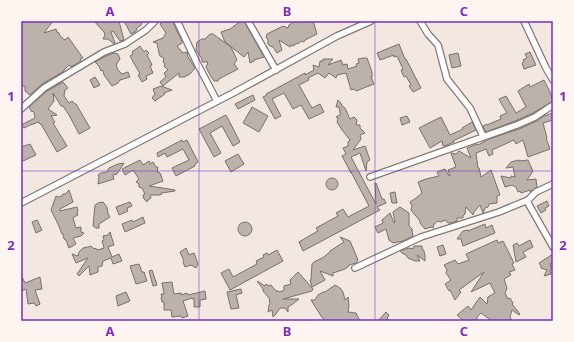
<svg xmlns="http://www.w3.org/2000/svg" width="574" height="342" font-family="'Noto Sans',sans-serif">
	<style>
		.building { fill: #bbb2ac; stroke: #79706b }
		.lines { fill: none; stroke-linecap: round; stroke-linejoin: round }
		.minor-casing { stroke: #837974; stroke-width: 8 }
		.minor { stroke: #fff; stroke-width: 5.5 }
		.grid { fill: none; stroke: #7b2cbf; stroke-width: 1; stroke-opacity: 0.55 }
		.neatline { fill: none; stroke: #7b2cbf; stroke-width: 1.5 }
		.grid-label { font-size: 13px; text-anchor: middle; font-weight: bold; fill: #7b2cbf }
	</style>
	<rect width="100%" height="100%" fill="#f2e7e1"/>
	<g class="building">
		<polygon points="21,21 53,21 44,33 56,29 57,32 59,33 60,36 65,40 68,37 83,58 80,59 81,61 71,67 69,65 64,70 64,71 42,84 30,95 25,91 25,86 22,86 21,76"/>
		<polygon points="94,21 119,21 124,40 120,41 113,31 111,32 115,43 114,44 108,39 103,39 105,35 104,32"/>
		<polygon points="124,21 143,21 141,25 136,29 137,30 135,31 135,32 131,34"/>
		<polygon points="163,21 172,21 182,41 182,43 177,46 183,53 187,52 188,57 195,68 190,74 186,76 185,77 179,77 179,73 163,86 160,82 166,77 164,73 168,70 164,66 165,64 163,62 164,58 160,56 159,53 157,43 153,42 163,38 166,33 160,24"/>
		<polygon points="241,21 244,21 264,57 254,60 254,61 250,63 248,52 244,57 225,42 221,32 230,29"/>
		<polygon points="295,21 313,21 317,34 305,40 304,42 302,41 299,43 295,44 294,46 291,45 290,47 279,40 282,50 277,53 273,47 270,46 268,44 268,40 266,37 267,34 283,26 288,28 289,25"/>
		<polygon points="210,34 213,34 231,47 237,60 234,64 238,69 219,79 218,81 214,81 210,75 210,74 208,72 208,70 206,68 208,62 202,62 202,59 196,50 197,42 202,39 205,39"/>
		<polygon points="399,44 405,59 406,59 421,88 413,92 409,86 411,85 406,76 404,77 401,70 403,69 397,56 394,57 394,55 380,60 377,53"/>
		<polygon points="140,46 144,52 146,50 149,53 147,55 152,65 150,66 153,73 146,76 147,79 142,82 138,75 140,74 130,56 133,54 132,52"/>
		<polygon points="530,52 536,65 524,69 522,63 524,62 523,60 527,58 525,54"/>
		<polygon points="114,53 118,54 120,59 116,65 118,70 122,74 128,72 130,77 120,80 118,83 112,86 104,75 103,70 101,71 99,66 95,62 106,56"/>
		<polygon points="458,53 461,66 452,68 449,55"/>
		<polygon points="363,58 367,58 372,72 372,77 371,77 374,84 356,91 354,89 351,90 346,73 337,75 336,78 329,73 325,78 318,73 308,78 309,80 299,85 312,108 320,104 324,112 309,119 301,105 293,109 284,93 272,99 281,116 275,119 263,97 267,95 266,94 305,73 305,75 314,70 313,65 319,67 320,61 323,61 323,59 333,59 328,65 341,60 343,65 347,64 348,69 357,66 356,64 359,63 358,59"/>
		<polygon points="95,77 100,85 94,88 90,80"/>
		<polygon points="544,80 550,92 553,101 533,113 515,121 486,132 483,126 487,124 487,125 501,119 500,116 507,113 501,103 499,99 506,96 516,113 526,107 518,91 529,84 530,87"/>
		<polygon points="63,82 68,88 65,90 64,96 69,103 72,101 75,104 76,104 90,128 79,134 69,115 63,106 61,106 53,93 54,101 48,109 57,115 51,116 55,122 53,123 67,146 57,152 41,124 40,124 39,122 30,125 24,128 24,127 21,128 21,125 35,118 34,112 31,111 29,107 47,91"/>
		<polygon points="161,86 172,90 164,93 165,94 155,101 152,98 155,94 153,89"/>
		<polygon points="253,95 255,100 238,109 235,104"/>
		<polygon points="338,100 341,103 342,106 345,108 350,119 354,117 357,120 356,125 360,125 360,128 365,133 360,135 361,139 353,150 365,146 370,160 367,162 366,171 360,153 351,157 376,204 375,183 376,183 382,199 384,199 386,203 377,207 380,210 303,251 299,242 316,232 318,231 316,228 338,216 336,213 343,209 348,217 369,206 351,172 351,173 342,156 346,154 343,148 348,146 348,142 350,140 342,130 337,122 338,119 336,117 340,115 340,112 339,107 336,107"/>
		<polygon points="252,107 268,116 259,132 243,123"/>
		<polygon points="553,113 553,120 543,123 547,138 546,138 550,149 528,157 523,140 516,144 514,140 492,150 493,154 489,156 486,149 476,153 478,168 479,168 481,177 491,170 500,195 497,196 497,203 489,204 488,207 485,208 483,213 480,205 474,212 473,215 466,207 465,214 463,216 463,218 457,218 457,221 451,223 448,223 445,220 441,222 438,221 434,224 433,228 431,227 425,229 420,223 420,221 411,210 412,206 410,202 416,198 422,193 418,182 426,179 439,176 437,172 445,169 449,176 450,176 448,170 456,167 451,153 456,154 459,151 471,158 467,148 477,144 478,145 489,139 519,129 537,121 544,116"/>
		<polygon points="226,115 240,142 233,146 222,126 210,133 221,153 214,157 199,129"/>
		<polygon points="407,116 410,122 402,125 400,118"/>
		<polygon points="441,117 450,135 463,129 462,128 472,122 476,130 453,141 454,142 447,145 443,146 442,141 430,148 419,128"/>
		<polygon points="182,140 183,142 187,140 198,162 195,164 195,166 176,176 172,168 189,160 183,149 167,157 165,153 158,157 157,153"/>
		<polygon points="30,144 36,155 23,161 21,156 21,147"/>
		<polygon points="238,154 244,164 231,172 225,161"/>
		<polygon points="140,160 143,165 149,161 150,164 153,162 156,167 158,167 157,172 160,173 163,181 149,186 175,190 175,191 161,193 162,194 159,195 150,195 151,198 148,200 147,202 144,199 143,195 145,194 142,188 139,187 139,184 136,182 139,179 133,170 125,175 122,169"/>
		<polygon points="519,160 519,161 528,160 532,169 533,171 527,180 536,179 537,187 530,192 530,190 521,193 520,191 518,192 516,187 512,185 505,187 501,176 511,178 511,176 515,177 513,167 506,168 511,162"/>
		<polygon points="124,163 117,174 113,175 114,179 98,184 99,177 98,175 101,173 107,172 109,168 118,164"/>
		<circle cx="332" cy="184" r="6"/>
		<polygon points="69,190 73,202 60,209 60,211 77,207 78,211 77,213 78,215 74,217 73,218 76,228 81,227 81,232 84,233 81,236 73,238 76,244 69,248 66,240 64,239 63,234 62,234 58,224 51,210 56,196 58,197 62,196 63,194 65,194"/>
		<polygon points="395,192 397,203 392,203 390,193"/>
		<polygon points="547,201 549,206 545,208 546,210 541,213 537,206"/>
		<polygon points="103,202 107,207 108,214 110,217 99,224 99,228 96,228 93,226 95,205 98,203"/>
		<polygon points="130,202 132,206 127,208 128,211 119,215 116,207"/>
		<polygon points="400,207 409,213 409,226 412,229 413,236 403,241 393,243 389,240 386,229 378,233 375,227 383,223 382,220 390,213 394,223 395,222 393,212"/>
		<polygon points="143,217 145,223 125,232 122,224 132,220 133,222"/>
		<polygon points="37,220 42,230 36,233 32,222"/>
		<circle cx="245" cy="229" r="7"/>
		<polygon points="485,224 486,228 492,225 495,233 463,246 461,239 457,239 463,231 468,230 468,231"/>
		<polygon points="110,232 114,245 108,247 112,257 119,254 122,261 113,264 111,258 103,261 102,266 98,267 98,272 90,275 89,266 79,276 77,274 88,258 76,263 72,254 78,256 79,252 83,248 88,247 91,246 94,249 95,248 98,250 104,248 102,241 104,240 103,236 108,235"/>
		<polygon points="340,237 350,241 358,260 356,263 349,265 349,266 345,269 333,273 333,276 320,271 325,280 312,287 310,280 311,280 312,264 314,262 324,257 326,255 329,253 330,251 344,242"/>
		<polygon points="497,240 498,243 503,241 514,263 512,264 515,270 509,272 511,275 504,279 507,288 505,293 508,299 510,298 513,303 512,304 520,314 519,315 512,310 510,317 512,321 492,321 481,313 477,317 477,320 464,321 457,315 468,306 471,310 480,297 487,304 488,297 495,293 490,283 471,292 484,272 459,290 461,292 455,300 450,290 449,291 445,284 451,280 446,273 447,270 444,265 455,260 458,264 469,260 466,254"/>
		<polygon points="530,240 533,247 523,252 526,257 516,262 513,245 517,243 519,246"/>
		<polygon points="443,245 446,254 440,256 437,247"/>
		<polygon points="414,246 422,246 422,248 424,251 425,256 425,261 417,255 420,261 415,261 408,258 405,254 403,254 400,251 409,248 413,249"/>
		<polygon points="186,248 189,255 194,253 198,264 196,268 191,265 185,267 183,262 184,261 180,252"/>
		<polygon points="277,250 283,261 230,290 221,273 229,269 233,277 257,264 256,261 264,257 263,255 267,253 268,255"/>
		<polygon points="553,254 553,263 550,264 551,268 550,271 551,274 544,276 547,270 541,268 541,266 539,263"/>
		<polygon points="139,264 142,272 144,272 147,281 136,284 130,266"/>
		<polygon points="152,270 157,285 153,286 149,271"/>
		<polygon points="298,272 313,289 312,291 283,299 299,299 294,303 293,304 291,305 288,307 288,312 285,308 280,308 276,314 273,317 272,310 268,312 269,305 270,304 269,298 263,291 263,289 257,281 265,286 266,284 269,286 271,285 275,290 280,292 284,290 284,286 291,284 290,280"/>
		<polygon points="21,275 25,283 40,277 42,289 35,290 40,304 36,306 34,303 28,304 26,289 21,291"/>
		<polygon points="172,282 174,294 181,293 181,295 187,293 188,295 205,291 206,299 200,300 200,307 194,307 194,298 192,299 192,298 183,301 188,316 182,318 181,316 172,317 171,310 164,310 164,302 162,302 161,297 162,297 161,294 164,294 164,293 162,283"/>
		<polygon points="335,285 340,288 343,292 345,300 348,297 349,306 348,312 356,313 360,321 325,321 321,316 311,300 315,300 318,295 323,292 325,292"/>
		<polygon points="241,289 242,293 236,295 239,308 231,309 227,292"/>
		<polygon points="126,292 130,301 118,306 116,296"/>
		<polygon points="386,312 389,315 387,318 390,321 378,321"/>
	</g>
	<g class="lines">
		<g class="minor-casing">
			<g id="minor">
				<polyline points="177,21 197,63 217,101"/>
				<polyline points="248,21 276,70"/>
				<polyline points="420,21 428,34 438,45 447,79 470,108 483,136"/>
				<polyline points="524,21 546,68 553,80"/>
				<polyline points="21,109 44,88 104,52 125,44 146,30 155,21"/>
				<polyline points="370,177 517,125 535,117 553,105"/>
				<polyline points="553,184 536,192 528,200 528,203 553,247"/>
				<polyline points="21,203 235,92 337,36 371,21"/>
				<polyline points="355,268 421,237 499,212 528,200"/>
			</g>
		</g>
		<use href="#minor" class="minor"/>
	</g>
	<path class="grid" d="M 199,21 L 199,321M 375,21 L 375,321M 21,171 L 553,171"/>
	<rect width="574" height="342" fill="none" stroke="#fef5f0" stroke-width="44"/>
	<rect x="22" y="22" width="530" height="298" class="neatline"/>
	<g class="grid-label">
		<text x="110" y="16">A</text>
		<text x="287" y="16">B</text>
		<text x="464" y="16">C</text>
		<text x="11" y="101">1</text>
		<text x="563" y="101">1</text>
		<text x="11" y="250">2</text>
		<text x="563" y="250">2</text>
		<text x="110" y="336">A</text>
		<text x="287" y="336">B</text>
		<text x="464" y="336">C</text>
	</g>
</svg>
